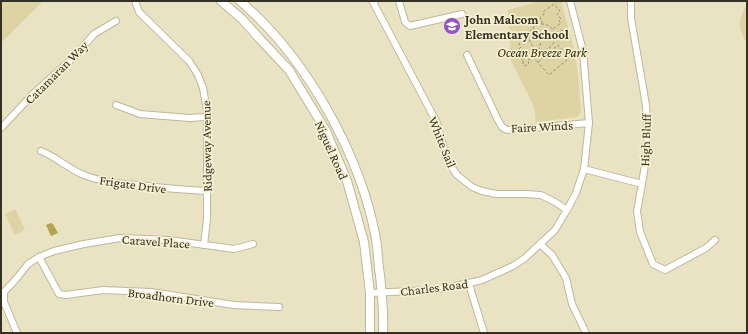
<svg xmlns="http://www.w3.org/2000/svg" width="748" height="334" font-family="'Crimson Pro',serif">
	<style>
		.green { fill: #ded3a3 }
		.water { fill: #b6a24e }
		.lines { fill: none; stroke-linecap: round; stroke-linejoin: round }
		.minor-casing { stroke: #bfb899; stroke-width: 8 }
		.major-casing { stroke: #bfb899; stroke-width: 10 }
		.path { stroke: #95917a; stroke-width: 1; stroke-dasharray: 3 2; stroke-linecap: butt }
		.minor { stroke: #fff; stroke-width: 6 }
		.major { stroke: #fff; stroke-width: 8 }
		.labels { text-anchor: middle; stroke-width: 3.5; stroke-linejoin: round; paint-order: stroke }
		.poi-label { font-size: 13px; font-weight: bold; fill: #333124; stroke: #f6efd0; text-anchor: start }
		.park-label { font-size: 13px; font-style: italic; fill: #342c06; stroke: #f6efd0 }
		.street-label { font-size: 13px; fill: #333124; stroke: #f6efd0 }
	</style>
	<rect width="100%" height="100%" fill="#e9e2c3"/>
	<g class="green">
		<polygon points="1,1 43,1 1,43"/>
		<polygon points="540,1 561,1 573,45 578,76 581,112 577,117 536,122 534,107 511,60 508,10"/>
		<path d="M 747,4 L 747,44 C 737,25 738,22 747,4 Z"/>
		<polygon points="15,209 25,230 15,235 5,214"/>
	</g>
	<polygon class="water" points="51,223 53,224 58,233 51,236 46,225"/>
	<g class="lines">
		<g class="minor-casing">
			<g id="minor">
				<polyline points="135,1 139,12 189,61 198,75 203,88 207,111 207,219 204,245"/>
				<polyline points="375,1 373,2 437,123 447,160 457,175 472,187 482,191 496,194 526,194 541,195 555,202 567,210"/>
				<polyline points="399,1 405,22 410,26 462,14"/>
				<polyline points="631,1 631,18 646,105 648,145 642,184 637,211 640,232 653,264 665,270 706,248 715,240"/>
				<polyline points="467,55 498,120 502,127 507,130 589,123"/>
				<polyline points="116,105 140,114 189,118 206,117"/>
				<polyline points="1,128 34,93 75,56 94,34 116,21"/>
				<path d="M 41,151 C 57,157 68,169 84,175 C 102,182 120,184 139,185 C 162,188 184,190 207,191"/>
				<polyline points="584,169 642,184"/>
				<polyline points="540,244 552,255 566,278 572,304 586,333"/>
				<polyline points="39,257 59,294 66,295 103,290 151,292 234,305 279,307"/>
				<polyline points="469,284 484,333"/>
				<polyline points="4,292 17,278 28,264 39,257 54,251 84,244 120,238 169,240 234,249 253,244"/>
				<polyline points="4,292 4,302 17,333"/>
				<polyline points="370,293 432,290 451,287 482,280 513,266 525,258 555,230 567,210 576,193 584,169 589,123 583,51 570,1"/>
			</g>
		</g>
		<g class="major-casing">
			<g id="major">
				<polyline points="221,1 242,19 259,38 289,70 326,131 347,181 364,242 370,293 370,333"/>
				<path d="M 240,1 C 307,58 363,158 377,245 C 378,255 378,265 380,275 C 382,294 384,314 383,333"/>
			</g>
		</g>
		<g class="path">
			<circle cx="542" cy="37" r="13"/>
			<polyline points="542,24 542,21 540,18 544,14 543,12 554,4 560,11 557,14 561,19 559,21 561,23 553,29"/>
			<polyline points="533,28 539,34"/>
			<polyline points="546,36 569,28"/>
			<polyline points="528,37 519,44 521,47 516,52 523,60 526,57 529,60 538,53 541,42"/>
			<polyline points="533,57 549,75 569,58 558,45 545,56 541,53 541,50"/>
			<polyline points="523,61 523,64 525,66 529,63 528,61 529,60"/>
			<polyline points="538,62 545,56"/>
		</g>
		<use href="#minor" class="minor"/>
		<use href="#major" class="major"/>
	</g>
	<defs>
		<g id="school-disc" transform="scale(0.9)"><circle r="9.5" fill="#9353c9" stroke="#f6efd0"/><path d="M0-5L7-2L0 1L-7-2ZM-4 1L0 2.5L4 1V4Q0 6-4 4Z" fill="#fff"/></g>
	</defs>
	<g fill-rule="evenodd">
		<use href="#school-disc" x="452" y="26"/>
	</g>
	<g class="labels">
		<g class="poi-label">
			<text x="465" y="24">John Malcom<tspan x="465" dy="15">Elementary School</tspan></text>
		</g>
		<g class="park-label">
			<text x="542" y="57">Ocean Breeze Park</text>
		</g>
		<g class="street-label">
			<text transform="translate(56 72) rotate(-45)" y="5">Catamaran Way</text>
			<text transform="translate(542 126) rotate(-3)" y="5">Faire Winds</text>
			<text transform="translate(645 140) rotate(-88)" y="5">High Bluff</text>
			<text transform="translate(443 142) rotate(68)" y="5">White Sail</text>
			<text transform="translate(206 146) rotate(-91)" y="5">Ridgeway Avenue</text>
			<text transform="translate(332 150) rotate(66)" y="5">Niguel Road</text>
			<text transform="translate(133 184) rotate(8)" y="5">Frigate Drive</text>
			<text transform="translate(156 241) rotate(4)" y="5">Caravel Place</text>
			<text transform="translate(434 287) rotate(-7)" y="5">Charles Road</text>
			<text transform="translate(171 297) rotate(7)" y="5">Broadhorn Drive</text>
		</g>
	</g>
	<rect width="748" height="334" fill="none" stroke="#333124" stroke-width="4"/>
</svg>
